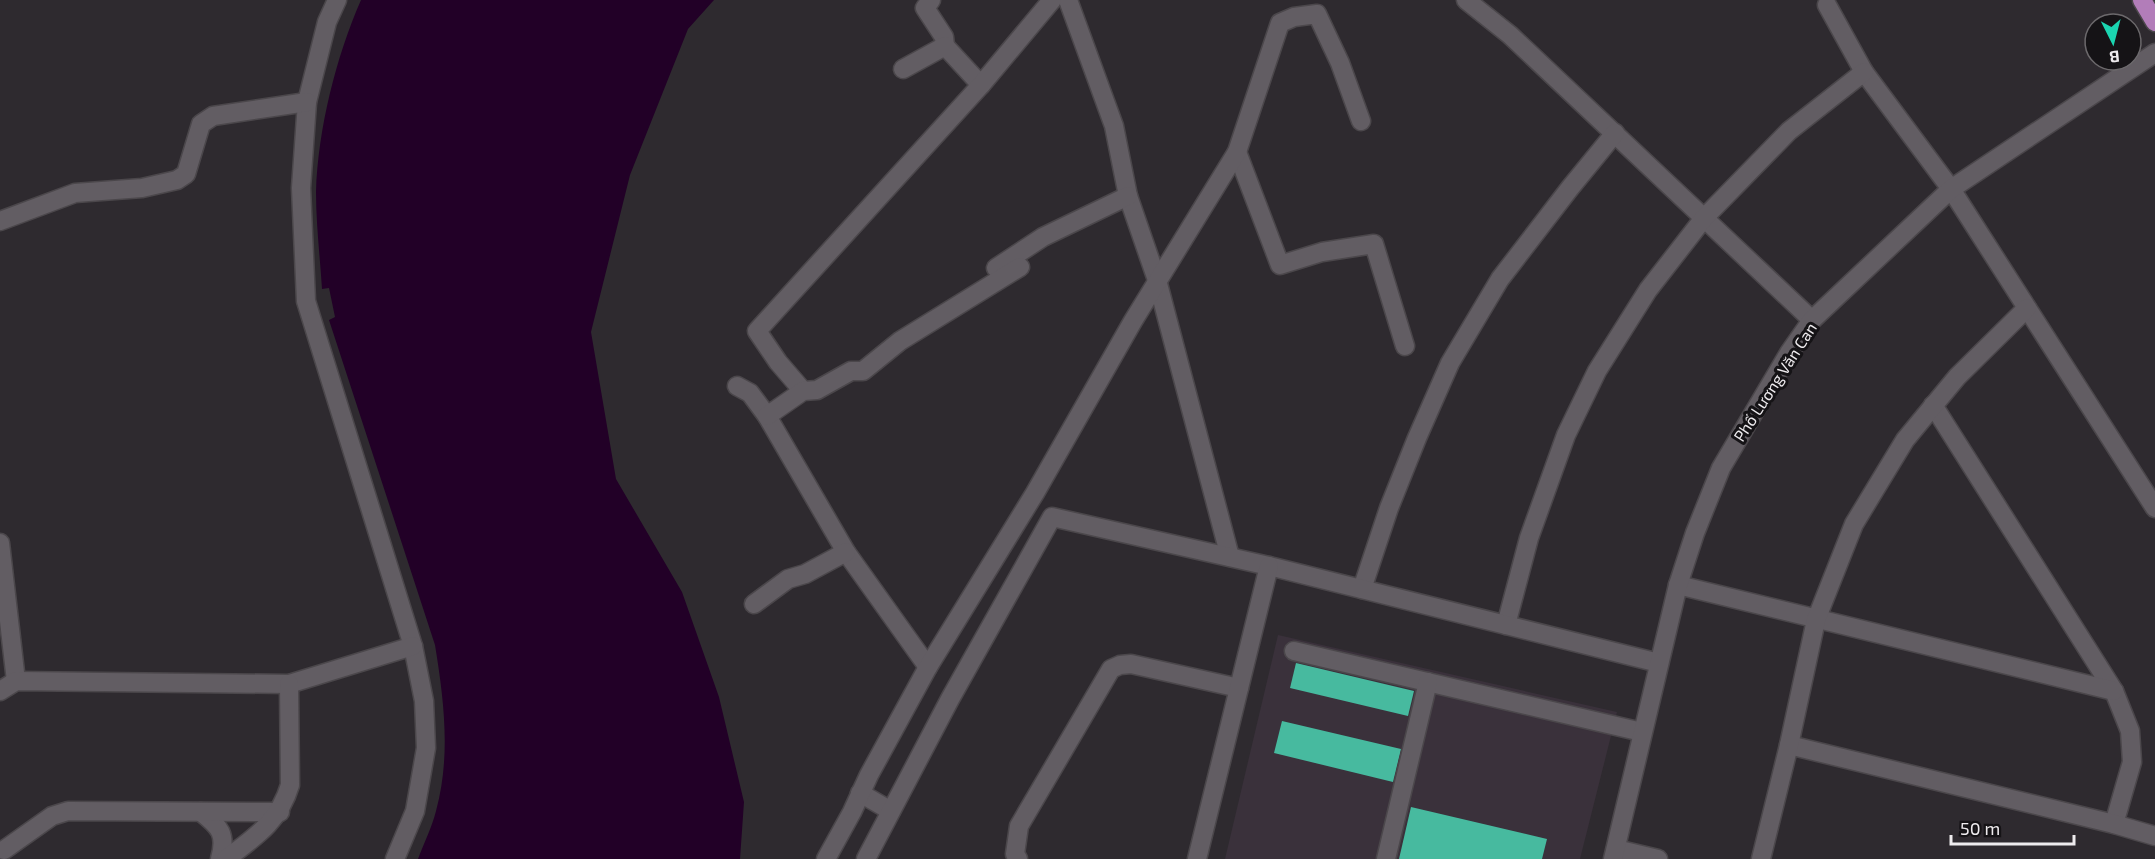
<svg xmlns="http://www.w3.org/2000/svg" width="2155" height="859" font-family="'Exo 2',sans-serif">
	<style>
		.built { fill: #3a313b }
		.water { fill: #220027 }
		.building { fill: #47ba9f }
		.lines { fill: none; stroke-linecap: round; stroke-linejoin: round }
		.minor-casing { stroke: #4b474b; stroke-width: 21 }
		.major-casing { stroke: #4b474b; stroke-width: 21 }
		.minor { stroke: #625d63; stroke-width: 18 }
		.major { stroke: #b27db9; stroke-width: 18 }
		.labels { text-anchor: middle; stroke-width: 6; stroke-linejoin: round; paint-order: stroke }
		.street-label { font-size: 16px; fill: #eeebee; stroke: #151316 }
	</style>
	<rect width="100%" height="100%" fill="#2e2a2f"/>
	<polygon class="built" points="1278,635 1617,712 1580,859 1225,859"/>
	<path class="water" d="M 361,0 L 714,0 L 688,29 L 630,175 L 591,332 L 616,479 L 682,592 L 719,697 L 744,802 L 740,859 L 418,859 C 424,843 432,827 436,811 C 451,756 444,700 435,645 L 329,320 L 335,317 L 329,288 L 322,289 C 320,257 316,224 316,192 C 318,129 336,57 361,0 Z"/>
	<g class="building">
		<polygon points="1296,663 1414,691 1408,716 1290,688"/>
		<polygon points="1282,721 1401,749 1393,782 1274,753"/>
		<polygon points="1411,807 1547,839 1542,859 1399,859"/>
	</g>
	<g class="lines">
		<g class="minor-casing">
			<g id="minor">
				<polyline points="337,0 327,22 307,102 301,188 306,301 413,646 424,701 426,748 415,811 395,859"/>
				<polyline points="931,0 925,8 944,37 945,46"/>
				<polyline points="1068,0 1114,126 1128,196 1157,280 1230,557"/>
				<polyline points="1466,0 1510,35 1812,320"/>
				<polyline points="1827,5 1864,72 1951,189 2155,508"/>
				<polyline points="903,69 945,46 981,85"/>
				<polyline points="1237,152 1280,265 1322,252 1374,244 1405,346"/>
				<polyline points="0,221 75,193 142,188 177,180 186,174 201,124 213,116 307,102"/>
				<polyline points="996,268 1043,237 1128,196"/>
				<polyline points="737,386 750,393 767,416 846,552 928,667"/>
				<polyline points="803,391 778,362 757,331 981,85 1052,0"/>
				<polyline points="1933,405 2114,691 2130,731 2132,762 2114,824"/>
				<polyline points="767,416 803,391 817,390 851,371 863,371 900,341 1020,267"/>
				<polyline points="0,543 16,681"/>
				<polyline points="1678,585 2114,691"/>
				<polyline points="1362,589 1389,508 1417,438 1450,363 1500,279 1570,188 1615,133"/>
				<polyline points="754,604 788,579 805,574 846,552"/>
				<polyline points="1506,625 1529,538 1566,435 1597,371 1648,290 1704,218 1789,131 1864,72"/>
				<polyline points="1294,651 1642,732"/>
				<polyline points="0,691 16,681 289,684 413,646"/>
				<polyline points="1789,745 2114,824 2155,836"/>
				<polyline points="860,793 891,811"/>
				<path d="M 201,812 C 220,827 227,834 220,859"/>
				<polyline points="1616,849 1658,859"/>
				<polyline points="4,850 52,816 68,811 280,812"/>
				<path d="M 226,859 C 255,837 279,822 290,785 L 289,684"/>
				<polyline points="826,859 852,812 869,775 928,667 1035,493 1133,321 1237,152 1280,23 1294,17 1317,14 1340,63 1361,121"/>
				<polyline points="866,859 950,699 1052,517 1269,566 1659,663"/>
				<polyline points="1018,859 1015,854 1019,826 1111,669 1120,665 1131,664 1239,688"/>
				<polyline points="1197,859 1269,566"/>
				<polyline points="1386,859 1428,682"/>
				<polyline points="1613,859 1678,585 1695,533 1721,468 1789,353 1812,320 1951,189 2155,53"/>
				<polyline points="1761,859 1789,745 1816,620 1854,524 1905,440 1957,377 2027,308"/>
			</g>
		</g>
		<g class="major-casing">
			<polyline id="major" points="2142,0 2155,22"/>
		</g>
		<use href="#minor" class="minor"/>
		<use href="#major" class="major"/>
	</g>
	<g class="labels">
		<g class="street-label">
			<text transform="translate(1775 382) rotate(-57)" y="6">Phố Lương Văn Can</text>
		</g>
	</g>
	<g transform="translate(2113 42) rotate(174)"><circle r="28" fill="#151316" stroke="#6c696c" stroke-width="1.5"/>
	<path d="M0-4.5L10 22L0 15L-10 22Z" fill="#1bd5b1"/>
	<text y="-9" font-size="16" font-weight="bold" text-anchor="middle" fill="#eeebee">B</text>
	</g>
	<path d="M1951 835v9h123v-9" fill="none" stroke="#eeebee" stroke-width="3"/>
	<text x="1960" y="835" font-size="18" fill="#eeebee" stroke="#151316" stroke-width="4.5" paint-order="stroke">50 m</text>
</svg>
